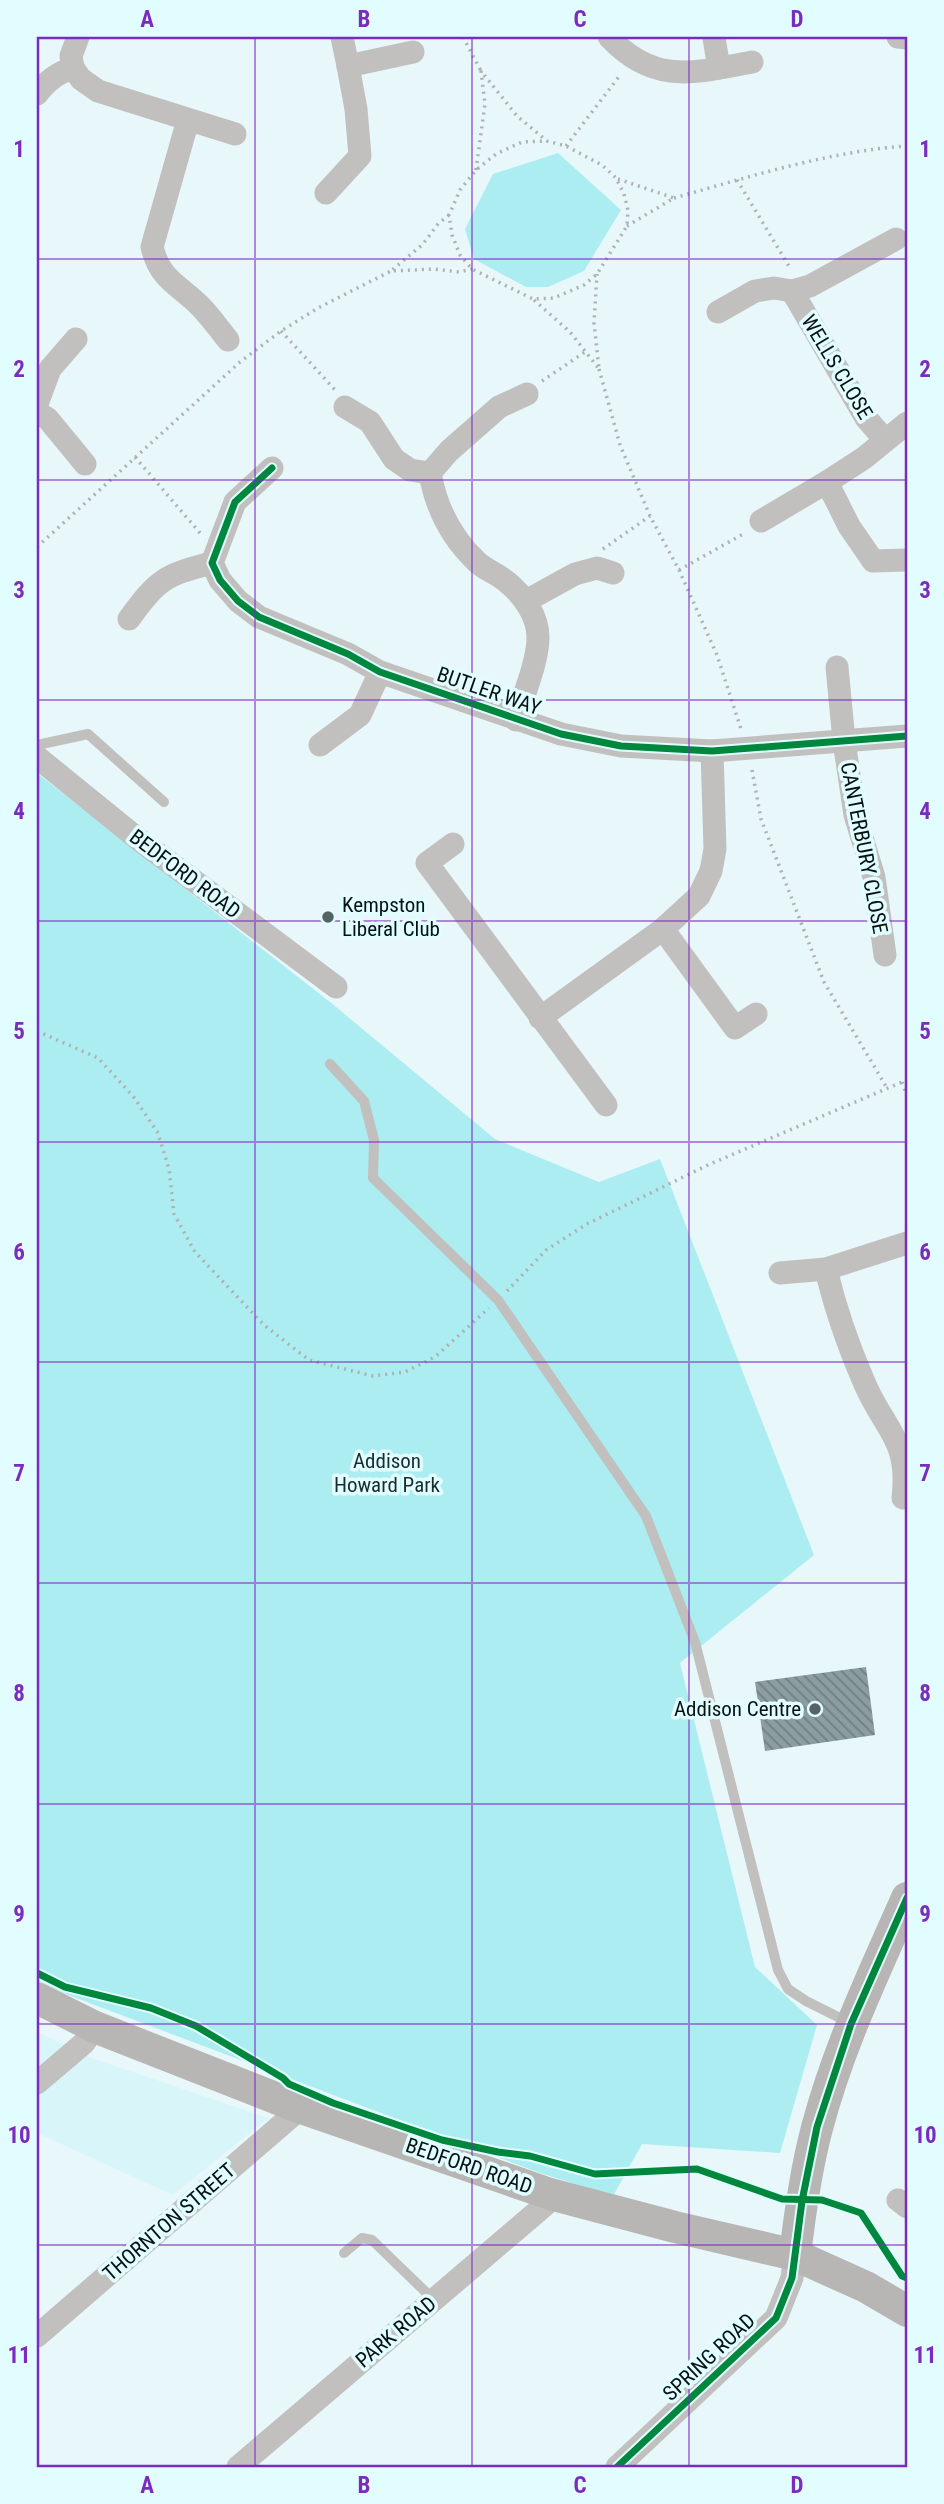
<svg xmlns="http://www.w3.org/2000/svg" width="944" height="2504" font-family="'Roboto Condensed',sans-serif">
	<style>
		.built { fill: #d8f6f9 }
		.green { fill: #acedf2 }
		.building { fill: url(#building-back-hatch) }
		.lines { fill: none; stroke-linecap: round; stroke-linejoin: round }
		.path { stroke: #afb1b1; stroke-width: 3.5; stroke-dasharray: 2 5; stroke-linecap: butt }
		.lane { stroke: #c1c0bf; stroke-width: 10 }
		.street { stroke: #c1c0bf; stroke-width: 23 }
		.secondary { stroke: #b8b6b4; stroke-width: 32 }
		.cycleway-casing { stroke: #e2fdff; stroke-width: 11 }
		.cycleway { stroke: #00873e; stroke-width: 7 }
		.grid { fill: none; stroke: #7b2cbf; stroke-width: 2; stroke-opacity: 0.55 }
		.poi-dot { fill: #566264; stroke: #e2fdff; stroke-width: 2.5 }
		.labels { text-anchor: middle; stroke-width: 7; stroke-linejoin: round; paint-order: stroke }
		.street-label { font-size: 21px; fill: #071213; stroke: #e2fdff }
		.poi-label { font-size: 21px; fill: #071213; stroke: #e2fdff; text-anchor: start }
		.park-label { font-size: 21px; fill: #182d2f; stroke: #e2fdff }
		.neatline { fill: none; stroke: #7b2cbf; stroke-width: 2.5 }
		.grid-label { font-size: 23px; text-anchor: middle; font-weight: bold; fill: #7b2cbf }
	</style>
	<defs>
		<pattern id="building-back-hatch" width="6" height="6" patternUnits="userSpaceOnUse" patternTransform="scale(1.75)"><rect width="6" height="6" fill="#8b9d9f"/><path d="M-1 5l2 2M0 0l6 6M5-1l2 2" fill="none" stroke="#707f80"/></pattern>
	</defs>
	<rect width="100%" height="100%" fill="#e8f7f9"/>
	<polygon class="built" points="37,2032 89,2057 268,2118 173,2195 37,2133"/>
	<g class="green">
		<polygon points="558,153 621,210 584,271 548,287 526,287 474,259 465,229 493,174"/>
		<polygon points="37,773 330,1002 495,1139 599,1182 660,1159 814,1555 680,1663 755,1967 817,2025 780,2153 642,2144 613,2196 540,2173 63,1993 37,1980"/>
	</g>
	<polygon class="building" points="866,1667 875,1735 765,1751 755,1682"/>
	<g class="lines">
		<g class="path">
			<polyline points="463,37 481,71"/>
			<polyline points="566,146 621,74"/>
			<polyline points="476,170 485,104 481,71 517,116 547,141 566,146 602,165 616,178 624,194 628,210 627,226 597,274 584,285 554,298 533,299 472,269 460,255 452,235 449,215 460,190 476,170 496,154 522,142 547,141"/>
			<polyline points="618,179 674,198 627,226"/>
			<polyline points="737,180 790,268"/>
			<path d="M 674,198 C 749,177 830,151 907,146"/>
			<polyline points="449,215 438,224 423,244 391,271 434,269 459,272 472,269"/>
			<polyline points="534,300 570,332 599,369 594,323 597,274"/>
			<polyline points="281,331 336,391"/>
			<polyline points="599,369 620,445 650,516 679,570 717,655 741,729"/>
			<polyline points="542,381 585,352"/>
			<polyline points="135,457 200,533"/>
			<polyline points="37,547 240,362 281,331 318,308 391,271"/>
			<polyline points="603,549 650,516"/>
			<polyline points="679,570 745,533"/>
			<polyline points="752,770 761,819 824,982 887,1088"/>
			<polyline points="37,1031 98,1058 133,1096 158,1133 169,1169 174,1214 195,1252 264,1325 309,1360 373,1376 405,1372 435,1357 489,1308"/>
			<polyline points="902,1082 907,1096"/>
			<polyline points="507,1291 546,1250 587,1224 710,1164 907,1080"/>
		</g>
		<g class="lane">
			<polyline points="37,745 88,734 164,802"/>
			<polyline points="330,1064 364,1101 374,1140 373,1178 498,1300 646,1516 695,1642 778,1970 788,1989 806,2001 848,2022"/>
			<polyline points="344,2253 362,2238 372,2240 434,2300"/>
		</g>
		<g class="street">
			<polyline points="342,37 348,66 413,52"/>
			<path d="M 609,37 C 654,85 694,73 752,62"/>
			<polyline points="898,37 907,38"/>
			<polyline points="714,38 719,68"/>
			<polyline points="73,68 81,79 98,91 235,134"/>
			<path d="M 37,94 C 47,81 57,73 73,68 L 71,56 L 78,37"/>
			<path d="M 188,120 L 152,247 C 160,280 178,284 200,306 C 210,316 219,329 228,340"/>
			<polyline points="326,193 360,156 356,109 348,66"/>
			<polyline points="792,291 866,418 885,440"/>
			<polyline points="718,312 755,291 774,288 792,291 810,286 896,239"/>
			<polyline points="37,404 50,369 76,339"/>
			<polyline points="345,407 370,422 394,459 410,470 430,473"/>
			<polyline points="37,412 48,419 85,464"/>
			<polyline points="907,423 864,458 827,482 849,526 873,561 907,560"/>
			<polyline points="272,468 235,502 212,563 220,580 238,601 259,617 348,654 380,672 561,734 621,746 712,751 907,736"/>
			<polyline points="761,521 827,482"/>
			<polyline points="526,601 575,574 597,568 613,573"/>
			<path d="M 129,619 C 158,579 165,575 212,563"/>
			<polyline points="837,667 844,741 855,815 874,877 885,955"/>
			<path d="M 516,720 C 523,696 538,662 538,637 C 538,616 523,595 507,582 C 498,574 485,570 476,561 C 450,536 436,508 430,473 L 449,451 L 499,407 L 527,394"/>
			<polyline points="320,745 360,715 380,672"/>
			<polyline points="37,757 138,839 336,987"/>
			<polyline points="453,844 427,863 606,1105"/>
			<polyline points="663,929 735,1028 756,1014"/>
			<polyline points="540,1018 663,929 699,896 711,871 715,849 712,751"/>
			<path d="M 826,1269 C 835,1308 848,1345 864,1382 C 884,1430 910,1439 903,1498"/>
			<polyline points="780,1273 826,1269 907,1243"/>
			<polyline points="37,2083 84,2043 95,2027"/>
			<polyline points="898,2200 907,2207"/>
			<polyline points="37,2336 301,2108"/>
			<polyline points="238,2467 545,2205 550,2194"/>
			<polyline points="617,2467 776,2318 792,2278 795,2255"/>
		</g>
		<g class="secondary">
			<polyline points="37,1998 95,2027 301,2108 550,2194 675,2227 795,2255 866,2287 907,2311"/>
			<path d="M 795,2255 C 800,2212 806,2169 817,2128 C 838,2048 874,1973 907,1898"/>
		</g>
		<g class="cycleway-casing">
			<g id="cycleway">
				<polyline points="272,468 235,502 212,563 220,580 238,601 259,617 348,654 380,672 561,734 621,746 712,751 907,736"/>
				<polyline points="37,1973 65,1987 151,2008 196,2026 283,2078 289,2084 333,2103 442,2140 498,2152 530,2156 595,2174 697,2169 782,2199 822,2200 861,2213 902,2276 907,2278"/>
				<polyline points="617,2467 776,2318 792,2278 802,2201 817,2127 851,2024 907,1898"/>
			</g>
		</g>
		<use href="#cycleway" class="cycleway"/>
	</g>
	<path class="grid" d="M 255,37 L 255,2467M 472,37 L 472,2467M 689,37 L 689,2467M 37,259 L 907,259M 37,480 L 907,480M 37,700 L 907,700M 37,921 L 907,921M 37,1142 L 907,1142M 37,1362 L 907,1362M 37,1583 L 907,1583M 37,1804 L 907,1804M 37,2024 L 907,2024M 37,2245 L 907,2245"/>
	<g class="poi-dot">
		<circle cx="328" cy="917" r="7"/>
		<circle cx="815" cy="1709" r="7"/>
	</g>
	<g class="labels">
		<g class="street-label">
			<text transform="translate(837 367) rotate(59)" y="7">WELLS CLOSE</text>
			<text transform="translate(489 691) rotate(19)" y="7">BUTLER WAY</text>
			<text transform="translate(864 848) rotate(79)" y="7">CANTERBURY CLOSE</text>
			<text transform="translate(185 874) rotate(37)" y="7">BEDFORD ROAD</text>
			<text transform="translate(469 2166) rotate(19)" y="7">BEDFORD ROAD</text>
			<text transform="translate(169 2222) rotate(-41)" y="7">THORNTON STREET</text>
			<text transform="translate(396 2332) rotate(-40)" y="7">PARK ROAD</text>
			<text transform="translate(709 2357) rotate(-43)" y="7">SPRING ROAD</text>
		</g>
		<g class="poi-label">
			<text x="342" y="912">Kempston<tspan x="342" dy="24">Liberal Club</tspan></text>
			<text x="801" y="1716" text-anchor="end">Addison Centre</text>
		</g>
		<g class="park-label">
			<text x="387" y="1468">Addison<tspan x="387" dy="24">Howard Park</tspan></text>
		</g>
	</g>
	<rect width="944" height="2504" fill="none" stroke="#e2fdff" stroke-width="77"/>
	<rect x="38" y="38" width="868" height="2428" class="neatline"/>
	<g class="grid-label">
		<text x="147" y="27">A</text>
		<text x="364" y="27">B</text>
		<text x="580" y="27">C</text>
		<text x="797" y="27">D</text>
		<text x="19" y="157">1</text>
		<text x="925" y="157">1</text>
		<text x="19" y="377">2</text>
		<text x="925" y="377">2</text>
		<text x="19" y="598">3</text>
		<text x="925" y="598">3</text>
		<text x="19" y="819">4</text>
		<text x="925" y="819">4</text>
		<text x="19" y="1039">5</text>
		<text x="925" y="1039">5</text>
		<text x="19" y="1260">6</text>
		<text x="925" y="1260">6</text>
		<text x="19" y="1481">7</text>
		<text x="925" y="1481">7</text>
		<text x="19" y="1701">8</text>
		<text x="925" y="1701">8</text>
		<text x="19" y="1922">9</text>
		<text x="925" y="1922">9</text>
		<text x="19" y="2143">10</text>
		<text x="925" y="2143">10</text>
		<text x="19" y="2363">11</text>
		<text x="925" y="2363">11</text>
		<text x="147" y="2493">A</text>
		<text x="364" y="2493">B</text>
		<text x="580" y="2493">C</text>
		<text x="797" y="2493">D</text>
	</g>
</svg>
